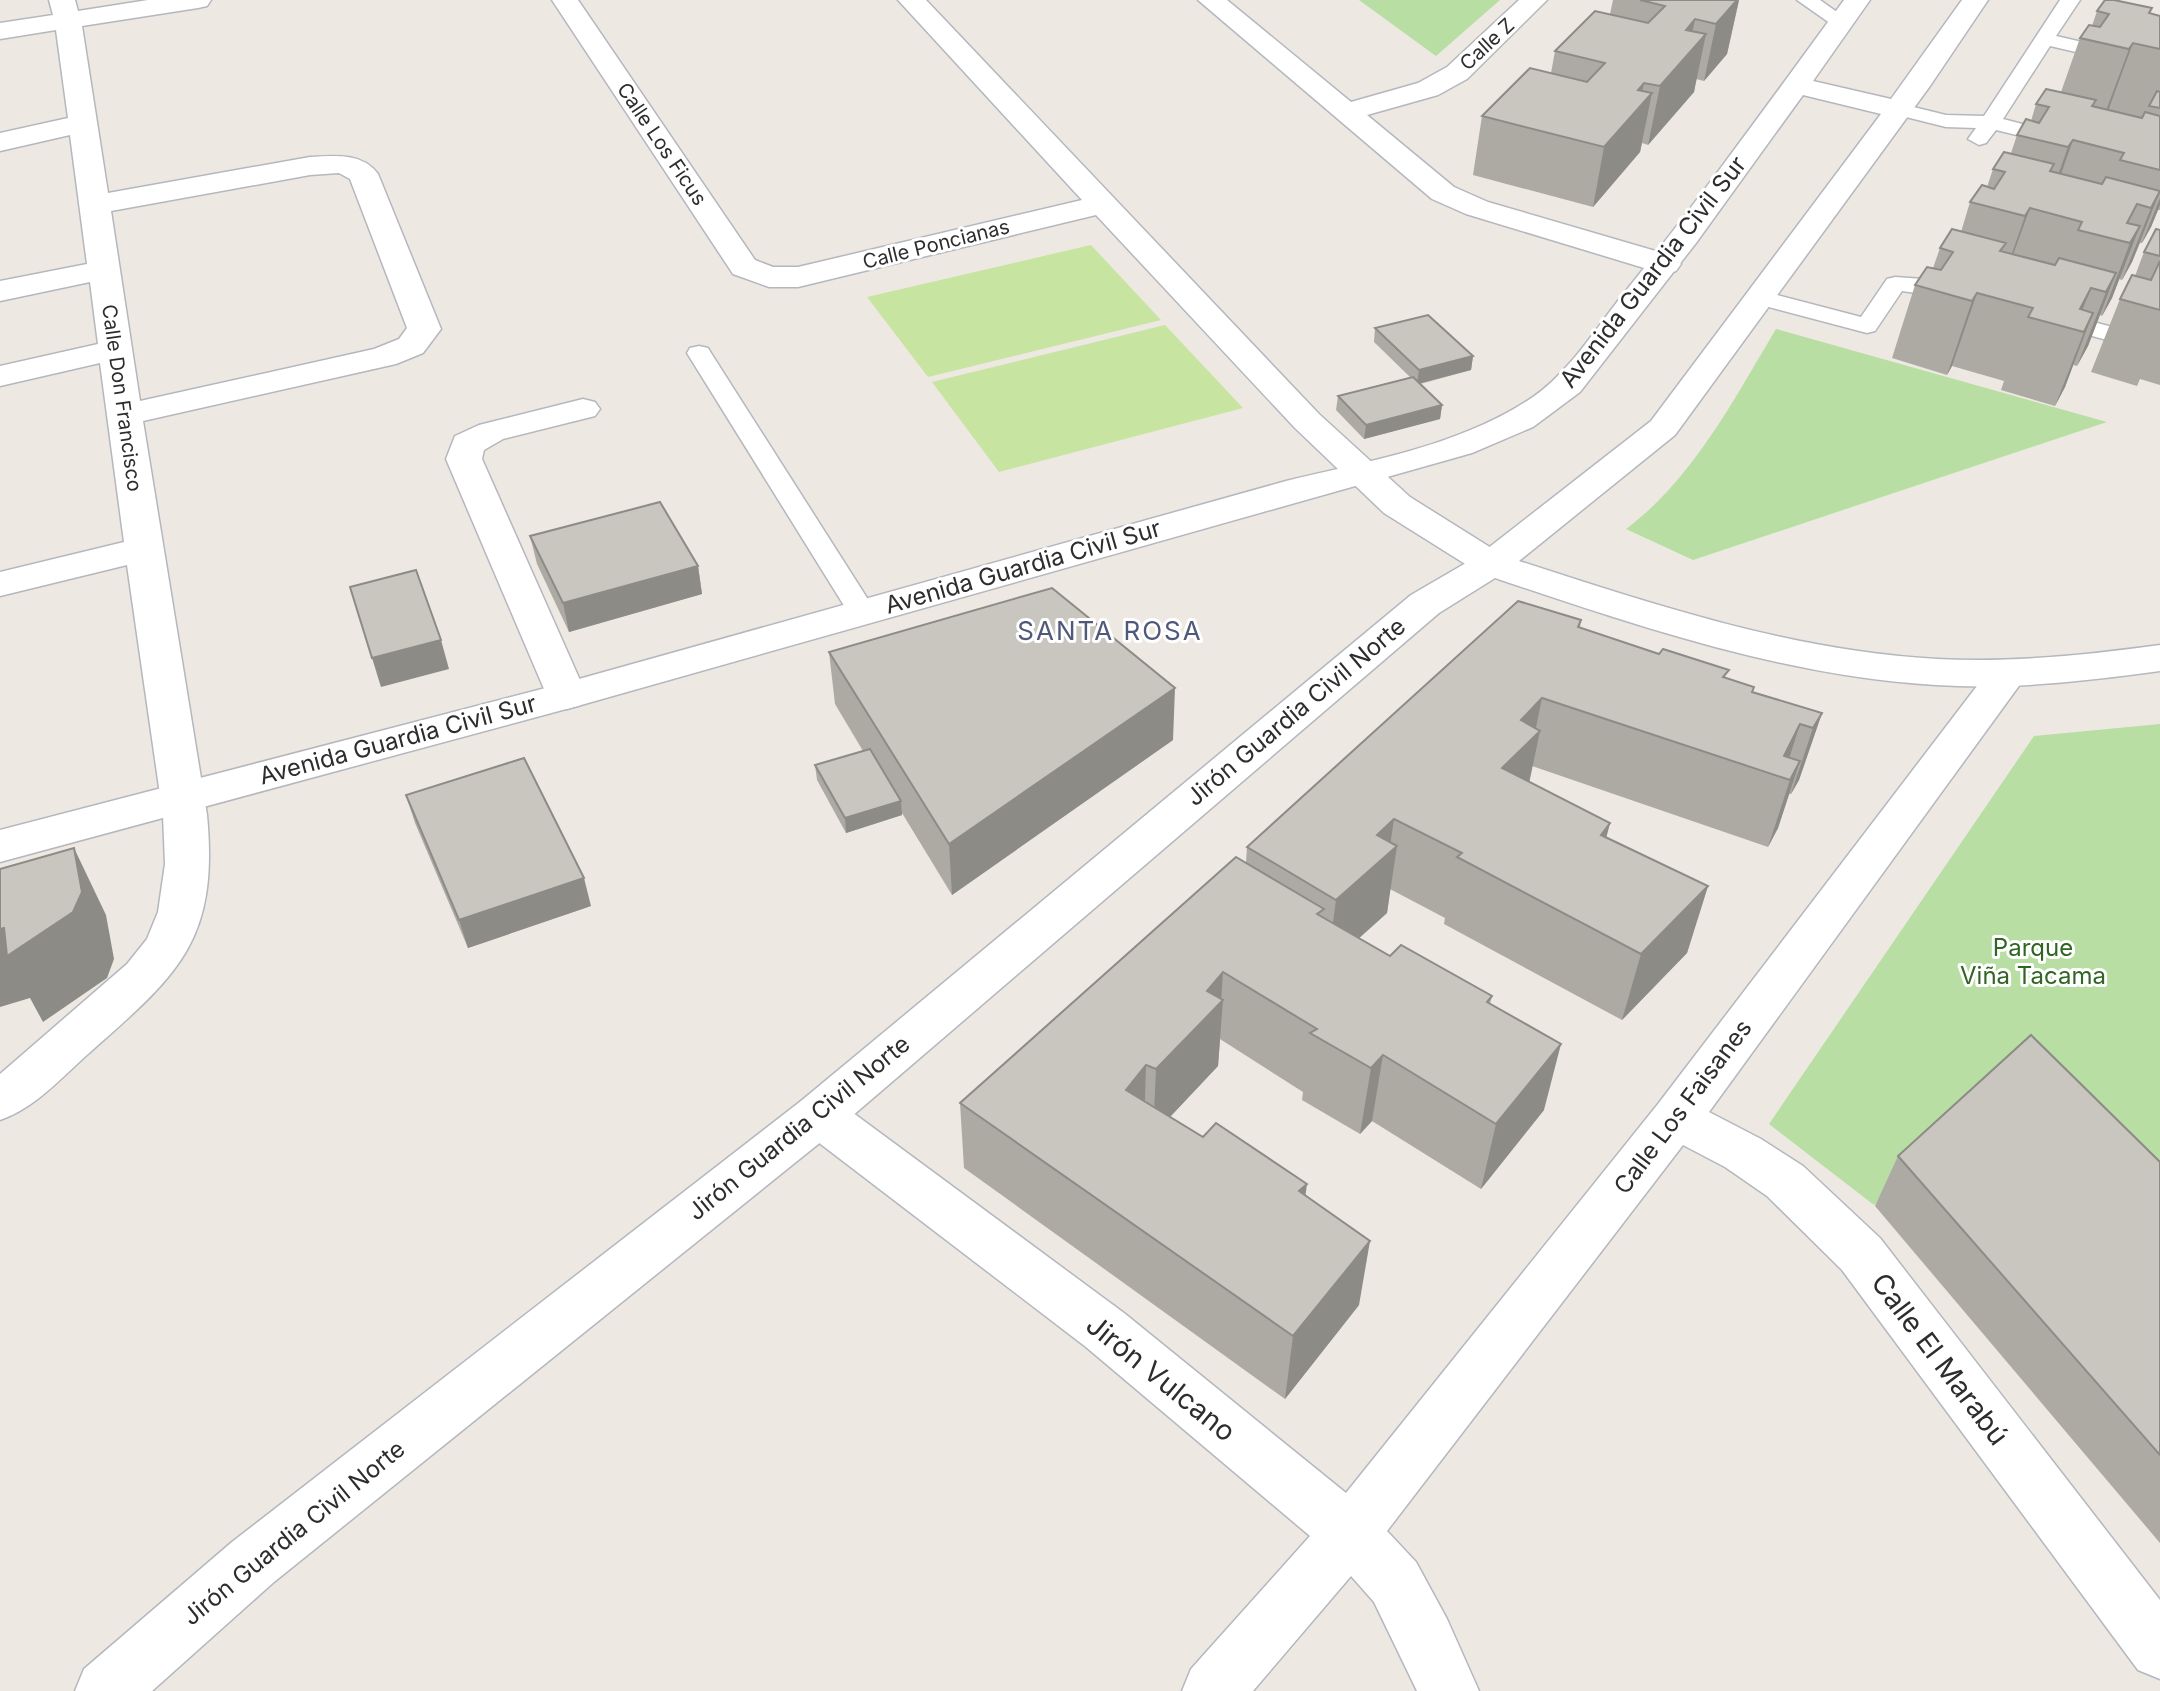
<svg xmlns="http://www.w3.org/2000/svg" width="2160" height="1691" font-family="Inter,sans-serif">
	<style>
		.green { fill: #b8dea4 }
		.pitch { fill: #c8e4a1 }
		.lines { fill: none; stroke-linecap: round; stroke-linejoin: round }
		.lane-casing { stroke: #b5b7bf; stroke-width: 3 }
		.street-casing { stroke: #b5b7bf; stroke-width: 3 }
		.secondary-casing { stroke: #b5b7bf; stroke-width: 3 }
		.lane { fill: #fff; fill-rule: evenodd }
		.street { fill: #fff; fill-rule: evenodd }
		.secondary { fill: #fff; fill-rule: evenodd }
		.wall { fill: #adaaa4 }
		.shaded-wall { fill: #8d8b86 }
		.building { fill: #c9c6bf; stroke: #8d8b86; stroke-width: 2 }
		.labels { text-anchor: middle; stroke-width: 6; stroke-linejoin: round; paint-order: stroke }
		.far-street-label { font-size: 20px; fill: #2d2d2d; stroke: #fff }
		.street-label { font-size: 24px; fill: #2d2d2d; stroke: #fff }
		.park-label { font-size: 24px; fill: #316523; stroke: #fff }
		.neighbourhood-label { font-size: 26px; letter-spacing: 2px; fill: #51597a; stroke: #fff }
		.near-street-label { font-size: 28px; fill: #2d2d2d; stroke: #fff }
	</style>
	<rect width="100%" height="100%" fill="#ede8e1"/>
	<g class="green">
		<polygon points="1359,0 1500,0 1436,56"/>
		<path d="M 1776,329 L 2107,422 L 1693,560 L 1626,529 C 1693,479 1734,399 1776,329 Z"/>
		<polygon points="2160,724 2160,1241 2005,1086 1874,1205 1769,1124 2034,736"/>
	</g>
	<g class="pitch">
		<polygon points="1091,245 1161,320 928,377 867,297"/>
		<polygon points="1165,325 1243,408 999,472 932,382"/>
	</g>
	<g class="lines">
		<g class="lane-casing">
			<g id="lane">
				<polygon points="1797,0 1820,0 1851,22 1841,28 1834,26"/>
				<polygon points="2060,0 2080,0 2056,36 2126,52 2129,56 2119,62 2050,46 2003,119 2069,136 2073,140 2069,144 2062,146 1996,130 1986,143 1979,145 1968,139 1976,128 1946,127 1890,113 1887,109 1897,103 1946,115 1984,116"/>
				<polygon points="1895,277 1938,280 1965,287 1969,292 1965,297 1957,299 1902,291 1875,331 1867,333 1750,302 1746,297 1750,292 1758,290 1861,317 1887,279"/>
				<polygon points="2052,311 2116,328 2119,333 2116,338 2107,340 2044,323 2040,318 2044,313"/>
				<polygon points="699,346 708,348 711,353 876,612 872,618 862,621 852,618 848,612 687,353 690,348"/>
			</g>
		</g>
		<g class="street-casing">
			<g id="street">
				<path d="M 49,0 L 75,0 L 78,11 L 148,0 L 211,0 L 207,6 L 198,8 L 82,26 L 108,193 L 310,157 C 334,156 362,152 378,174 L 441,329 L 423,353 L 396,364 L 143,421 L 207,815 C 219,943 177,975 88,1054 C 61,1078 35,1108 0,1120 L 0,1074 L 127,964 L 147,939 L 158,912 L 165,864 L 163,815 L 127,565 L 0,596 L 0,572 L 124,542 L 100,363 L 0,386 L 0,366 L 98,344 L 90,282 L 0,301 L 0,281 L 87,264 L 70,135 L 0,151 L 0,133 L 68,118 L 56,30 L 0,39 L 0,23 L 53,15 ZM 339,173 L 350,179 L 407,328 L 399,339 L 374,349 L 140,401 L 111,211 L 310,175 Z"/>
				<polygon points="552,0 578,0 755,260 773,267 798,267 1082,200 898,0 926,0 1319,414 1410,497 1504,556 1510,564 1504,572 1491,576 1478,572 1384,513 1295,428 1096,215 798,287 769,287 733,274"/>
				<polygon points="1198,0 1227,0 1351,102 1418,83 1447,67 1519,0 1547,0 1467,79 1438,95 1367,115 1454,187 1488,202 1676,257 1681,264 1676,271 1665,274 1654,271 1466,214 1432,199"/>
				<polygon points="583,399 595,402 600,409 595,416 503,439 484,450 482,459 587,696 581,705 567,709 553,705 547,696 446,459 455,436 479,425"/>
				<polygon points="2007,661 2021,665 2027,674 2021,683 1709,1112 1761,1139 1803,1166 1880,1238 2160,1600 2160,1679 2138,1670 1842,1270 1767,1196 1725,1167 1683,1145 1387,1531 1416,1562 1447,1619 1479,1691 1417,1691 1374,1602 1351,1576 1253,1691 1182,1691 1191,1669 1310,1536 1086,1347 801,1129 794,1115 801,1101 819,1095 837,1101 1124,1313 1346,1493 1658,1104 1993,665"/>
			</g>
		</g>
		<g class="secondary-casing">
			<path id="secondary" d="M 1844,0 L 1870,0 L 1813,81 L 1891,99 L 1962,0 L 1988,0 L 1930,86 L 1675,435 L 1519,561 C 1655,605 1792,651 1937,659 C 2011,663 2086,655 2160,645 L 2160,671 C 2086,681 2011,690 1936,685 C 1784,676 1638,626 1495,578 L 1439,613 L 837,1129 L 274,1582 L 152,1691 L 75,1691 L 84,1669 L 232,1542 L 801,1101 L 1411,595 L 1478,556 L 1651,421 L 1881,114 L 1803,95 L 1696,243 L 1580,392 L 1533,427 L 1472,453 L 581,705 L 0,862 L 0,830 L 561,684 L 1286,481 C 1369,461 1461,446 1533,397 C 1569,372 1594,331 1621,297 C 1699,200 1771,100 1844,0 Z"/>
		</g>
		<use href="#lane" class="lane"/>
		<use href="#street" class="street"/>
		<use href="#secondary" class="secondary"/>
	</g>
	<g class="wall">
		<polygon points="1613,0 1739,0 1727,54 1704,81 1696,79 1694,92 1648,145 1642,143 1640,152 1593,207 1473,175 1482,116 1551,73 1555,51 1610,14"/>
		<polygon points="2097,11 2150,14 2160,16 2160,210 2158,210 2151,227 2142,243 2140,243 2132,262 2122,280 2119,279 2112,298 2102,316 2100,315 2088,346 2077,366 2073,365 2065,387 2055,406 2001,390 2004,381 1952,366 1947,375 1892,358 1915,285 1933,268 1940,248 1961,232 1970,202 1987,187 1993,169 2011,153 2017,135 2031,121 2036,104 2061,92 2080,38 2092,26"/>
		<polygon points="2160,230 2160,385 2140,379 2137,386 2091,372 2120,299 2135,276 2144,252"/>
		<polygon points="1375,328 1473,356 1471,370 1420,384 1442,405 1440,419 1364,439 1336,410 1338,396 1410,377 1374,342"/>
		<polygon points="530,536 698,566 702,594 569,632 537,564"/>
		<polygon points="1581,620 1580,628 1754,687 1753,692 1822,713 1799,780 1791,794 1789,794 1778,828 1768,847 1532,766 1529,782 1610,823 1606,837 1708,886 1687,953 1622,1020 1444,924 1445,918 1390,889 1387,913 1359,938 1390,956 1492,996 1490,1004 1544,1110 1481,1189 1372,1121 1360,1134 1302,1100 1303,1092 1220,1039 1218,1066 1170,1117 1203,1137 1305,1196 1359,1305 1285,1399 964,1168 960,1103 1246,863 1247,847"/>
		<polygon points="829,652 1173,740 952,895 902,813 902,815 846,833 817,780 815,765 863,751 835,704"/>
		<polygon points="406,795 591,906 468,948 415,823"/>
		<polygon points="1898,1156 2160,1162 2160,1543 1875,1206"/>
	</g>
	<g class="shaded-wall">
		<polygon points="1737,0 1739,0 1727,54 1704,81 1716,24"/>
		<polygon points="1695,19 1688,55 1706,34 1694,92 1648,145 1660,86 1686,30"/>
		<polygon points="2133,43 2108,111 2104,116 2129,49"/>
		<polygon points="1644,83 1639,108 1652,93 1640,152 1593,207 1604,147 1638,90"/>
		<polygon points="2073,140 2048,211 2045,212 2068,147"/>
		<polygon points="2160,191 2132,262 2122,280 2151,208"/>
		<polygon points="2160,198 2160,205 2151,227 2142,243"/>
		<polygon points="2030,208 2004,280 2000,288 2025,216"/>
		<polygon points="2140,226 2112,298 2102,316 2130,243"/>
		<polygon points="2116,273 2088,346 2077,366 2106,292"/>
		<polygon points="2091,288 2075,329 2080,309"/>
		<polygon points="1977,293 1952,366 1947,375 1972,301"/>
		<polygon points="2093,313 2065,387 2055,406 2084,332"/>
		<polygon points="1473,356 1471,370 1417,384 1419,370"/>
		<polygon points="1442,405 1440,419 1364,439 1366,425"/>
		<polygon points="698,566 702,594 569,632 563,603"/>
		<polygon points="441,640 449,669 381,687 372,658"/>
		<polygon points="1175,688 1173,740 952,895 949,844"/>
		<polygon points="1542,698 1534,737 1540,731 1526,798 1502,768 1521,720"/>
		<polygon points="1822,713 1799,780 1791,794 1813,728"/>
		<polygon points="1800,724 1783,778 1784,756"/>
		<polygon points="1800,761 1778,828 1768,847 1790,780"/>
		<polygon points="901,801 902,815 846,833 845,818"/>
		<polygon points="1394,819 1389,853 1397,846 1387,913 1327,967 1336,900 1377,835"/>
		<polygon points="1610,823 1593,890 1601,835"/>
		<polygon points="74,848 106,915 114,959 107,978 43,1022 30,998 0,1007 0,929 4,928"/>
		<polygon points="584,878 591,906 468,948 459,920"/>
		<polygon points="1708,886 1687,953 1622,1020 1641,954"/>
		<polygon points="1223,972 1221,1002 1223,1000 1218,1066 1153,1135 1156,1069 1207,991"/>
		<polygon points="1561,1044 1544,1110 1481,1189 1496,1124"/>
		<polygon points="1383,1055 1372,1121 1360,1134 1371,1068"/>
		<polygon points="1146,1065 1144,1131 1126,1090"/>
		<polygon points="1307,1184 1298,1249 1299,1191"/>
		<polygon points="1370,1241 1359,1305 1285,1399 1293,1336"/>
	</g>
	<g class="building">
		<polygon points="1640,0 1737,0 1716,24 1695,19 1686,30 1706,34 1660,86 1644,83 1638,90 1652,93 1604,147 1482,116 1530,68 1587,82 1605,63 1555,51 1595,11 1648,23 1665,6"/>
		<polygon points="2105,0 2114,0 2152,8 2149,13 2160,16 2160,49 2133,43 2129,49 2080,38 2089,25 2100,27 2109,14 2097,11"/>
		<polygon points="2046,89 2096,100 2092,106 2142,118 2145,112 2160,116 2160,170 2120,160 2124,153 2073,140 2068,147 2017,135 2026,119 2039,123 2049,107 2036,104"/>
		<polygon points="2157,91 2160,92 2160,108 2149,106"/>
		<polygon points="2004,152 2054,164 2050,171 2102,184 2106,177 2160,191 2151,208 2137,204 2127,223 2140,226 2130,243 2078,230 2082,222 2030,208 2025,216 1970,202 1982,185 1994,189 2005,172 1993,169"/>
		<polygon points="1952,229 2006,243 2000,251 2055,265 2059,258 2116,273 2106,292 2091,288 2080,309 2093,313 2084,332 2028,317 2033,308 1977,293 1972,301 1915,285 1927,267 1941,270 1953,252 1940,248"/>
		<polygon points="2156,229 2160,230 2160,256 2144,252"/>
		<polygon points="2160,261 2160,310 2120,299 2132,275 2151,280"/>
		<polygon points="1428,315 1473,356 1419,370 1375,328"/>
		<polygon points="1413,377 1442,405 1366,425 1338,396"/>
		<polygon points="660,502 698,566 563,603 530,536"/>
		<polygon points="416,570 441,640 372,658 350,587"/>
		<polygon points="1052,588 1175,688 949,844 829,652"/>
		<polygon points="1518,601 1581,620 1578,627 1659,654 1663,649 1729,670 1723,677 1754,687 1752,692 1822,713 1813,728 1800,724 1784,756 1800,761 1790,780 1542,698 1521,720 1540,731 1502,768 1610,823 1601,835 1708,886 1641,954 1457,857 1462,853 1394,819 1377,835 1397,846 1336,900 1247,847"/>
		<polygon points="870,749 901,801 845,818 815,765"/>
		<polygon points="524,758 584,878 459,920 406,795"/>
		<polygon points="74,848 82,892 73,912 7,956 4,928 0,929 0,869"/>
		<polygon points="1236,857 1324,909 1317,914 1390,956 1401,945 1492,996 1487,1002 1561,1044 1496,1124 1383,1055 1371,1068 1310,1033 1317,1029 1223,972 1207,991 1223,1000 1156,1069 1146,1065 1126,1090 1203,1137 1216,1123 1307,1184 1299,1191 1370,1241 1293,1336 960,1103"/>
		<polygon points="2031,1035 2160,1162 2160,1455 1898,1156"/>
	</g>
	<g class="labels">
		<g class="far-street-label">
			<text transform="translate(1487 44) rotate(-43)" y="7">Calle Z</text>
			<text transform="translate(662 144) rotate(56)" y="7">Calle Los Ficus</text>
			<text transform="translate(936 244) rotate(-14)" y="7">Calle Poncianas</text>
			<text transform="translate(122 398) rotate(82)" y="7">Calle Don Francisco</text>
		</g>
		<g class="street-label">
			<text transform="translate(1653 272) rotate(-52)" y="8">Avenida Guardia Civil Sur</text>
			<text transform="translate(1023 567) rotate(-16)" y="8">Avenida Guardia Civil Sur</text>
			<text transform="translate(1296 712) rotate(-40)" y="8">Jirón Guardia Civil Norte</text>
			<text transform="translate(398 740) rotate(-15)" y="8">Avenida Guardia Civil Sur</text>
			<text transform="translate(1683 1107) rotate(-53)" y="8">Calle Los Faisanes</text>
			<text transform="translate(799 1128) rotate(-39)" y="8">Jirón Guardia Civil Norte</text>
			<text transform="translate(294 1533) rotate(-39)" y="8">Jirón Guardia Civil Norte</text>
		</g>
		<g class="park-label">
			<text x="2033" y="956">Parque<tspan x="2033" dy="28">Viña Tacama</tspan></text>
		</g>
		<g class="neighbourhood-label">
			<text x="1110" y="640">SANTA ROSA</text>
		</g>
		<g class="near-street-label">
			<text transform="translate(1940 1359) rotate(53)" y="10">Calle El Marabú</text>
			<text transform="translate(1161 1378) rotate(39)" y="10">Jirón Vulcano</text>
		</g>
	</g>
</svg>
